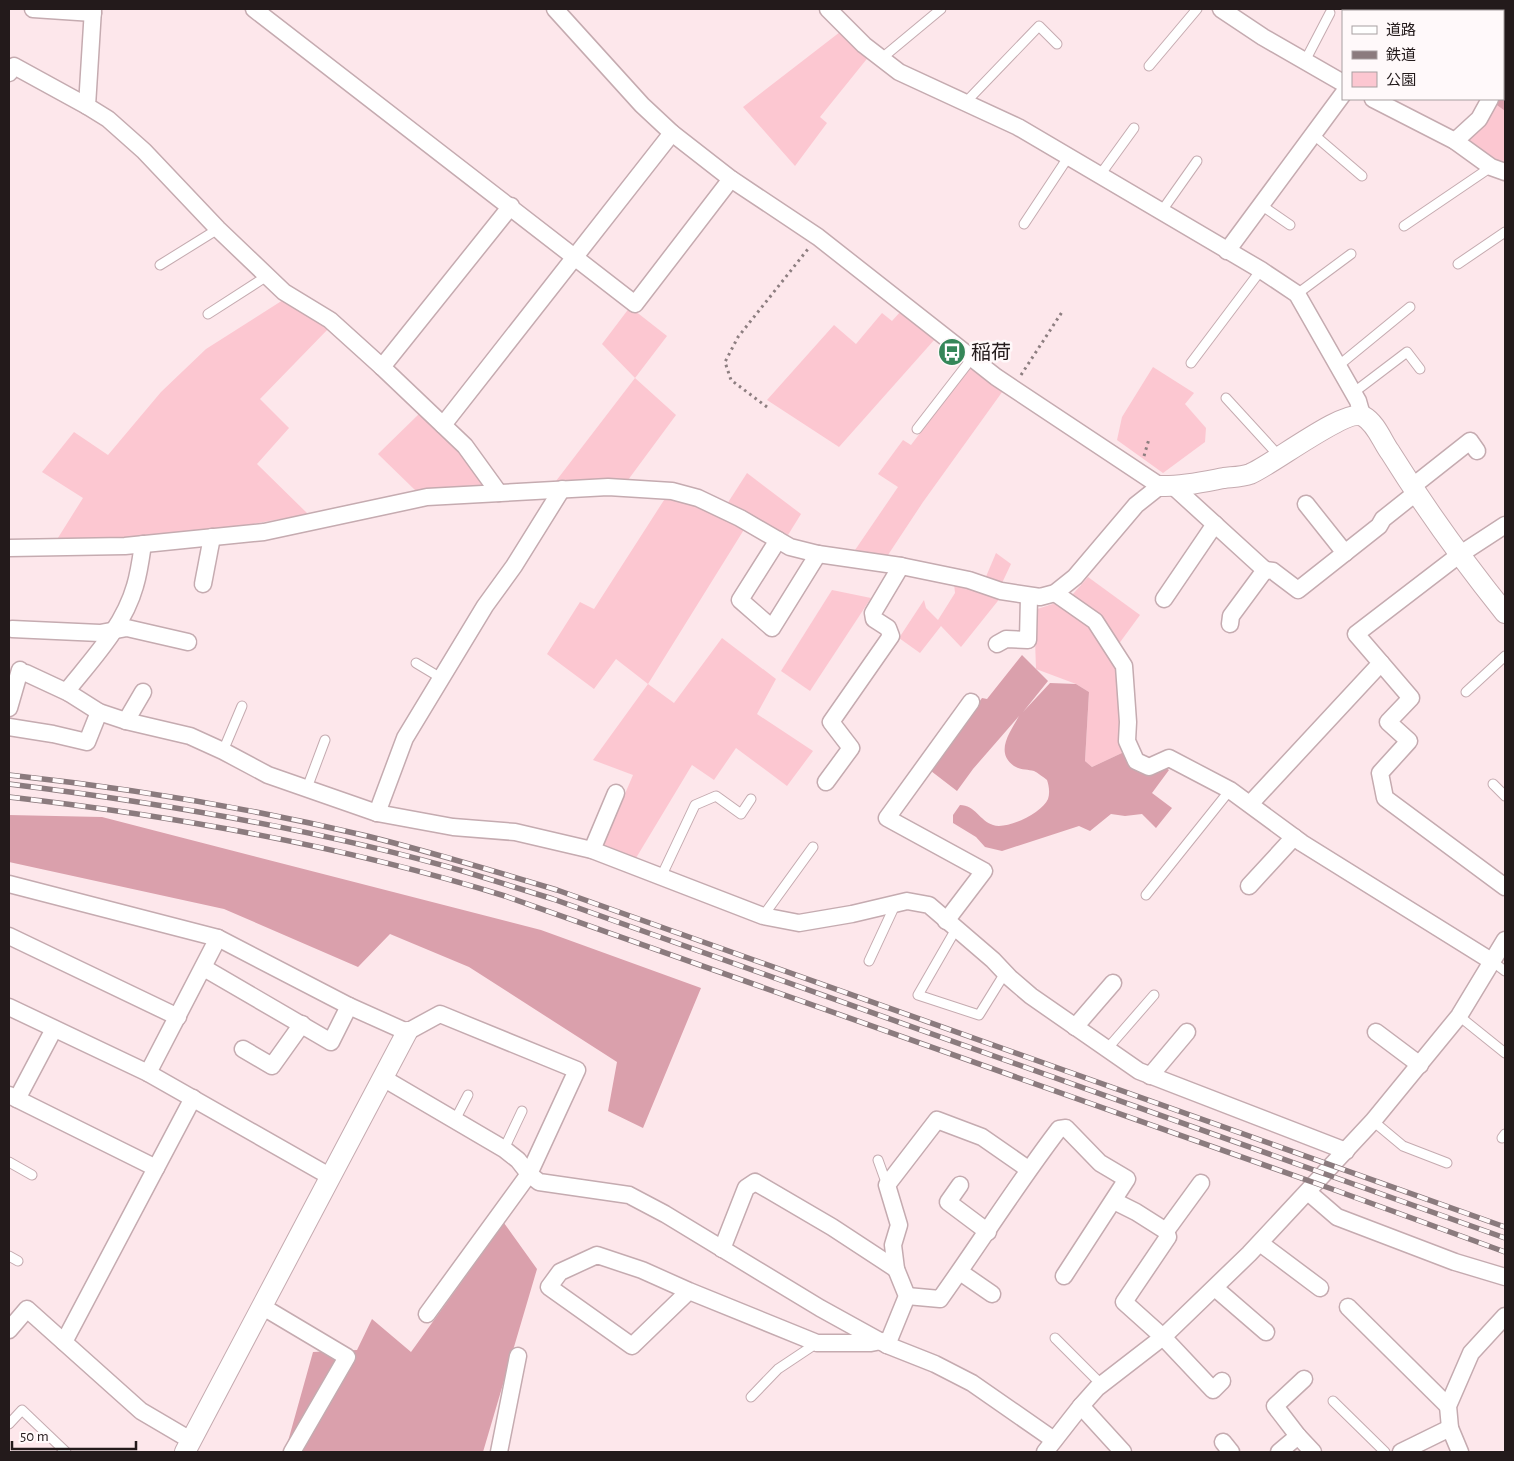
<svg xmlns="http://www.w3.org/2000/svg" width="1514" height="1461" font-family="'Alegreya Sans','Noto Sans JP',sans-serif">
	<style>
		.green { fill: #fcc7d1 }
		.forest { fill: #daa0ac }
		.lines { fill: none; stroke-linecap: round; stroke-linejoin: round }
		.service-casing { stroke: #c5abb0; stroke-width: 11 }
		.minor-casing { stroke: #c5abb0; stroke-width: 19 }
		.tertiary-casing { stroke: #c5abb0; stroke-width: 22 }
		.path { stroke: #8d7e80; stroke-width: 3; stroke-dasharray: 2.5 4; stroke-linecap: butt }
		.service { stroke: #fff; stroke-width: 9 }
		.minor { stroke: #fff; stroke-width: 16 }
		.tertiary { stroke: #fff; stroke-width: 20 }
		.rail-casing { stroke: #8b7b7e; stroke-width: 5.5 }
		.rail { stroke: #fff9fa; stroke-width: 4; stroke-dasharray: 11; stroke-linecap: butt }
		.labels { text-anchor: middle; stroke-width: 5; stroke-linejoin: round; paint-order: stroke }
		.poi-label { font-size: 20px; fill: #231a1b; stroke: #fff9fa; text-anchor: start }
	</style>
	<rect width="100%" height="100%" fill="#fde7eb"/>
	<g class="green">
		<polygon points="840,32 870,55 820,117 827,123 795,166 743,107"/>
		<polygon points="1494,103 1505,111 1505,165 1489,157 1465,141"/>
		<polygon points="283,300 330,327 260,399 289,428 257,464 308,514 242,526 146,537 56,541 83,498 42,472 74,432 108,455 161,392 206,349"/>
		<polygon points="630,307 667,336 635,378 676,415 628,480 556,481 635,378 602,344"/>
		<polygon points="901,311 935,339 839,447 767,400 834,325 856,344 882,313 892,321"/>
		<polygon points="970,367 1005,388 923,502 886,558 853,553 898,487 878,474 903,440 911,445"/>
		<polygon points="1153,367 1194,393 1185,404 1206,428 1205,442 1163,473 1117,440 1122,417"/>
		<polygon points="420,413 458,446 485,482 481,487 416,491 378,454"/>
		<polygon points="747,473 801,514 788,535 727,504"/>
		<polygon points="666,497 696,505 745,528 648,684 674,703 722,638 776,679 757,714 813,751 787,786 736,748 714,780 692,765 636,858 603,845 633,775 593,760 648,684 616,659 594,689 547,654 580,602 594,609"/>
		<polygon points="996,553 1011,564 1002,583 985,579"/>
		<polygon points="1088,577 1140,615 1118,645 1074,601 1073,594"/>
		<polygon points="954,583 1001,597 961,647 941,626 920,653 899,638 924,600 926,608 938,620 955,593"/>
		<polygon points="832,590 871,598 810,691 781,671"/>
		<polygon points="1062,601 1093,624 1122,675 1124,752 1092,767 1085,761 1089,692 1076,684 1036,669 1034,610"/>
	</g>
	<g class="forest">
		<polygon points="1505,68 1505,111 1494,103 1495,99 1503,99 1503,76"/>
		<path d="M 1022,655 L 1048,681 L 1023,712 L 1050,683 L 1076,684 L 1089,692 L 1085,761 L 1092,767 L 1124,752 L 1165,767 L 1169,770 L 1152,793 L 1172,808 L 1156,828 L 1142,814 L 1125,816 L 1111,814 L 1090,831 L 1079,826 L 1002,851 L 985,847 L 976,837 L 953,823 L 953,815 L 960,805 C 975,805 980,821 993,825 C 1007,830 1042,813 1048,799 C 1050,793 1049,786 1047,780 C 1043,777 1038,773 1034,771 C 1028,769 1020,770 1014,766 C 994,752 1011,731 1019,716 L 973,769 L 957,791 L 931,771 L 982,698 L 987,699 Z"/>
		<polygon points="9,815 102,817 541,930 701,988 643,1128 608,1111 617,1062 469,967 390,934 358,967 224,909 9,862"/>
		<polygon points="504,1223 537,1269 483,1452 285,1452 313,1352 357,1350 372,1319 411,1352"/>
	</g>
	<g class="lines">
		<g class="service-casing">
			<g id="service">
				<polyline points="1490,9 1492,11"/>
				<polyline points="882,58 941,9"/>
				<polyline points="1305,61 1330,13"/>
				<polyline points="1149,66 1197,9"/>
				<polyline points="965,103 1039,26 1057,44"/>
				<polyline points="1313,134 1362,176"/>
				<polyline points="1100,175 1134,128"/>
				<polyline points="1261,205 1290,225"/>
				<polyline points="1161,212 1197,161"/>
				<polyline points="1024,224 1069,156"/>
				<polyline points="1404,226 1491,167"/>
				<polyline points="1458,264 1505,232"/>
				<polyline points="160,265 218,229"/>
				<polyline points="1297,294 1351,254"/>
				<polyline points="208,314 267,276"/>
				<polyline points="1191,363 1261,270"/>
				<polyline points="1338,366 1410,307"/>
				<polyline points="1353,393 1407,352 1420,369"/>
				<polyline points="1226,398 1280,457"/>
				<polyline points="917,429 972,358"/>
				<polyline points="416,663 441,678"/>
				<polyline points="1466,692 1505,656"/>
				<polyline points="223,751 242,706"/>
				<polyline points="1493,784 1505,796"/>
				<polyline points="307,788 325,740"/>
				<polyline points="661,877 695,805 716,796 741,814 751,799"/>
				<polyline points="1146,895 1230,790"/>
				<polyline points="763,916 813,847"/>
				<polyline points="956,929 918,995 979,1015 1005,973"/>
				<polyline points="869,961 896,903"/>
				<polyline points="1493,962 1505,971"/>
				<polyline points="1459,1016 1505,1053"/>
				<polyline points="1107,1049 1154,995"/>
				<polyline points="455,1120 468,1095"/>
				<polyline points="1373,1121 1403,1146 1447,1163"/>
				<polyline points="1502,1138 1505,1134"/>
				<polyline points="504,1149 522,1111"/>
				<polyline points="878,1160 887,1185"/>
				<polyline points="9,1162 32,1175"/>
				<polyline points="9,1256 18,1261"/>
				<polyline points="1055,1338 1102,1385"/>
				<polyline points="751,1397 778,1369 817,1343"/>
				<polyline points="1333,1401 1385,1452"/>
				<polyline points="9,1424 22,1410 66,1452"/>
			</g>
		</g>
		<g class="minor-casing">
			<g id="minor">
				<polyline points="33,9 93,13"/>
				<polyline points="93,9 87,106 108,119 144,151 218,229 284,292 330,320 382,367 465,446 499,493"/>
				<polyline points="254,9 635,304 731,179"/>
				<polyline points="828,9 864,45 899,72 1018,127 1261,270 1297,294 1358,401 1362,415"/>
				<polyline points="1221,9 1263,37 1343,83"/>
				<polyline points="1503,51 1505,42"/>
				<polyline points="9,73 14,66 87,106"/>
				<polyline points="1373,99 1455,141 1491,167 1505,172"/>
				<polyline points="1455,141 1479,119 1490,99"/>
				<polyline points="1227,251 1343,94"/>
				<polyline points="382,367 511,206"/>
				<polyline points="443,425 672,133"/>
				<polyline points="1413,486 1470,441 1477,451"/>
				<polyline points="1174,487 1265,570 1231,616 1230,624"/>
				<polyline points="1306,504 1345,553"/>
				<polyline points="778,540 740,600 772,628 818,554"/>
				<path d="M 143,544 C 141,558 139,573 135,586 C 124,625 95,656 70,687 L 69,693 L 99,712 L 126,721 L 190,736 L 223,751 L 268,775 L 377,813 L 453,827 L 515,832 L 592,850 L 763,916 L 799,923 L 852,914 L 907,901 L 929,905 L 993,960 L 1010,978 L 1031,996 L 1139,1071 L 1346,1151"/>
				<polyline points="9,548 125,546 264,532 427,497 608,487 672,491 698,498 740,518 790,547 818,554 901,566 969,580 1001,591 1040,597 1055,593 1075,577 1136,505 1160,486 996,377 818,237 731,179 672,133 642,105 555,9"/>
				<polyline points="1265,570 1273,571 1298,590 1379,526 1383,519 1417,492"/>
				<polyline points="203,584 212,537"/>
				<polyline points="1055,593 1095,621 1124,666 1128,722 1127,741 1136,761 1149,767 1169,758 1230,790 1302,843 1493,962"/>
				<polyline points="1164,599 1215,524"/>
				<polyline points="12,629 100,633 127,628 188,642"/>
				<polyline points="997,644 1006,639 1028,640 1029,597"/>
				<polyline points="1381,663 1411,698 1388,722 1409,741 1380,773 1385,798 1505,887"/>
				<polyline points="26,673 69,693"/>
				<polyline points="9,708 20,670"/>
				<polyline points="126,721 143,692"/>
				<polyline points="9,727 53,734 87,742 99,712"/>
				<polyline points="826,782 851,748 831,722 891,636 888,628 874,619 873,613 901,566"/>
				<polyline points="1250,804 1381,663 1356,634 1459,555 1505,525"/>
				<polyline points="377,813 405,738 485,606 514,566 562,489"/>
				<polyline points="592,850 616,793"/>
				<polyline points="9,884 218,938 349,1006"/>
				<polyline points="1249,886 1294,837"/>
				<polyline points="946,921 984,871 887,818 971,702"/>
				<polyline points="9,936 178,1017"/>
				<polyline points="204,968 331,1042 349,1006 407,1032 440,1014 577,1070 529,1174 427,1314"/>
				<polyline points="9,1007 148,1073 331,1177"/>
				<polyline points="1075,1027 1113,983"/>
				<polyline points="1376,1032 1420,1065"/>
				<polyline points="243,1049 272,1066 302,1024"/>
				<polyline points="148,1073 218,938"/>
				<polyline points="1150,1076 1187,1032"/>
				<polyline points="383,1078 504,1149 518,1160 529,1174 539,1182 629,1195 665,1214 820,1308 887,1345 935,1364 972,1383 1054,1440"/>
				<polyline points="9,1095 156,1168"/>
				<polyline points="17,1099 54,1029"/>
				<polyline points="960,1185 948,1202 988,1232"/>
				<polyline points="1308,1192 1337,1217 1455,1262 1505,1277"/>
				<polyline points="1114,1201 1136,1212 1166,1231 1201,1183"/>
				<polyline points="1166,1231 1168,1237 1124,1302 1163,1337 1213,1390 1222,1381"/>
				<polyline points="1260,1243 1320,1288"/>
				<polyline points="722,1249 746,1188 755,1182 832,1227 896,1269"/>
				<polyline points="960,1272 992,1294"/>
				<polyline points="1215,1288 1266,1332"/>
				<polyline points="689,1291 632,1346 549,1287 560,1272 597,1255 642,1270 689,1291 817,1343 871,1343 881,1341"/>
				<path d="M 907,1296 L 940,1299 C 980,1243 1017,1184 1059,1129 L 1066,1128 L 1100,1163 L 1127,1179 L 1064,1276"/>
				<polyline points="263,1307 347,1357 292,1452"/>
				<polyline points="1348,1307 1448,1406"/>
				<polyline points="9,1330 27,1309 141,1411 192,1441"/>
				<polyline points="64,1342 193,1098"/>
				<polyline points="887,1345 907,1296 896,1269 893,1245 899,1225 887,1185 937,1120 982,1137 1028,1169"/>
				<polyline points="1304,1379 1275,1406 1298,1436 1313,1452"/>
				<polyline points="1081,1406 1123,1452"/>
				<polyline points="1223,1442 1231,1452"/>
				<polyline points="499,1452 518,1356"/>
				<polyline points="1045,1452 1081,1406 1097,1388 1163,1337 1249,1254 1373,1121 1459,1016 1505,940"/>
				<polyline points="1279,1452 1298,1436"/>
				<polyline points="1401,1452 1450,1428"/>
				<polyline points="1460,1452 1450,1428 1448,1406 1471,1353 1505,1316"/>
			</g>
		</g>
		<g class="tertiary-casing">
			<g id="tertiary">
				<path d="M 1160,486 C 1181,487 1203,482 1224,478 C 1232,477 1242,477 1250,474 C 1272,465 1345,408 1363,416 C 1376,423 1382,441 1390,452 C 1425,508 1464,562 1505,613"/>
				<polyline points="185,1452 407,1032"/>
			</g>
		</g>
		<g class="path">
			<polyline points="1021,375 1062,312"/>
			<polyline points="767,407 731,380 725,362 738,337 808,249"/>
			<polyline points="1144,456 1149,439"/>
		</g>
		<use href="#service" class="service"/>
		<use href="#minor" class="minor"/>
		<use href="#tertiary" class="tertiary"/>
		<g class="rail-casing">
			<g id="rail">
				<path d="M 9,775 C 129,788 250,808 367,836 C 431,852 494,871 557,890 L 1505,1227"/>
				<path d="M 9,784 C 162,803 317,829 466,872 C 495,881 524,890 553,899 L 1505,1238"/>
				<path d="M 9,797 C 176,816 344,846 505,896 L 1332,1189 L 1505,1252"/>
			</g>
		</g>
		<use href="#rail" class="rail"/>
	</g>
	<defs>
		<g id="bus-disc" transform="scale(1.4375)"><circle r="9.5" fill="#358759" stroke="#fff9fa"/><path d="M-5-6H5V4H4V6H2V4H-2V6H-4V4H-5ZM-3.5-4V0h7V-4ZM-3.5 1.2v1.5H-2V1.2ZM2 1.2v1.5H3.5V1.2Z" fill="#fff"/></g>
	</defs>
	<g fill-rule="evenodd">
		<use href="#bus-disc" x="952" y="352"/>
	</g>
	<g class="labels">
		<g class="poi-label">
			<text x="971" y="359">稲荷</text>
		</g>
	</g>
	<rect width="1514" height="1461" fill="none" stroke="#231a1b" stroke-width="20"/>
	<rect x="1342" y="10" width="162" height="90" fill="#fff9fa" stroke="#a7a0a1"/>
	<rect x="1352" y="26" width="25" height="8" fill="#ffffff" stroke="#a7a0a1"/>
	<text x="1386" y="35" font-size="15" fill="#231a1b">道路</text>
	<rect x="1352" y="51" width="25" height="8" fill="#8b7b7e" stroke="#a7a0a1"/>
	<text x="1386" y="60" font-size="15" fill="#231a1b">鉄道</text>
	<rect x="1352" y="72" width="25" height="15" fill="#fcc7d1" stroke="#a7a0a1"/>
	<text x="1386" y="85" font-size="15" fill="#231a1b">公園</text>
	<path d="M12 1441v8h124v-8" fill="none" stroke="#231a1b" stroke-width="2.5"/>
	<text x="20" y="1441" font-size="15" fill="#231a1b" stroke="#fff9fa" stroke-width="4" paint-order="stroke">50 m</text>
</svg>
